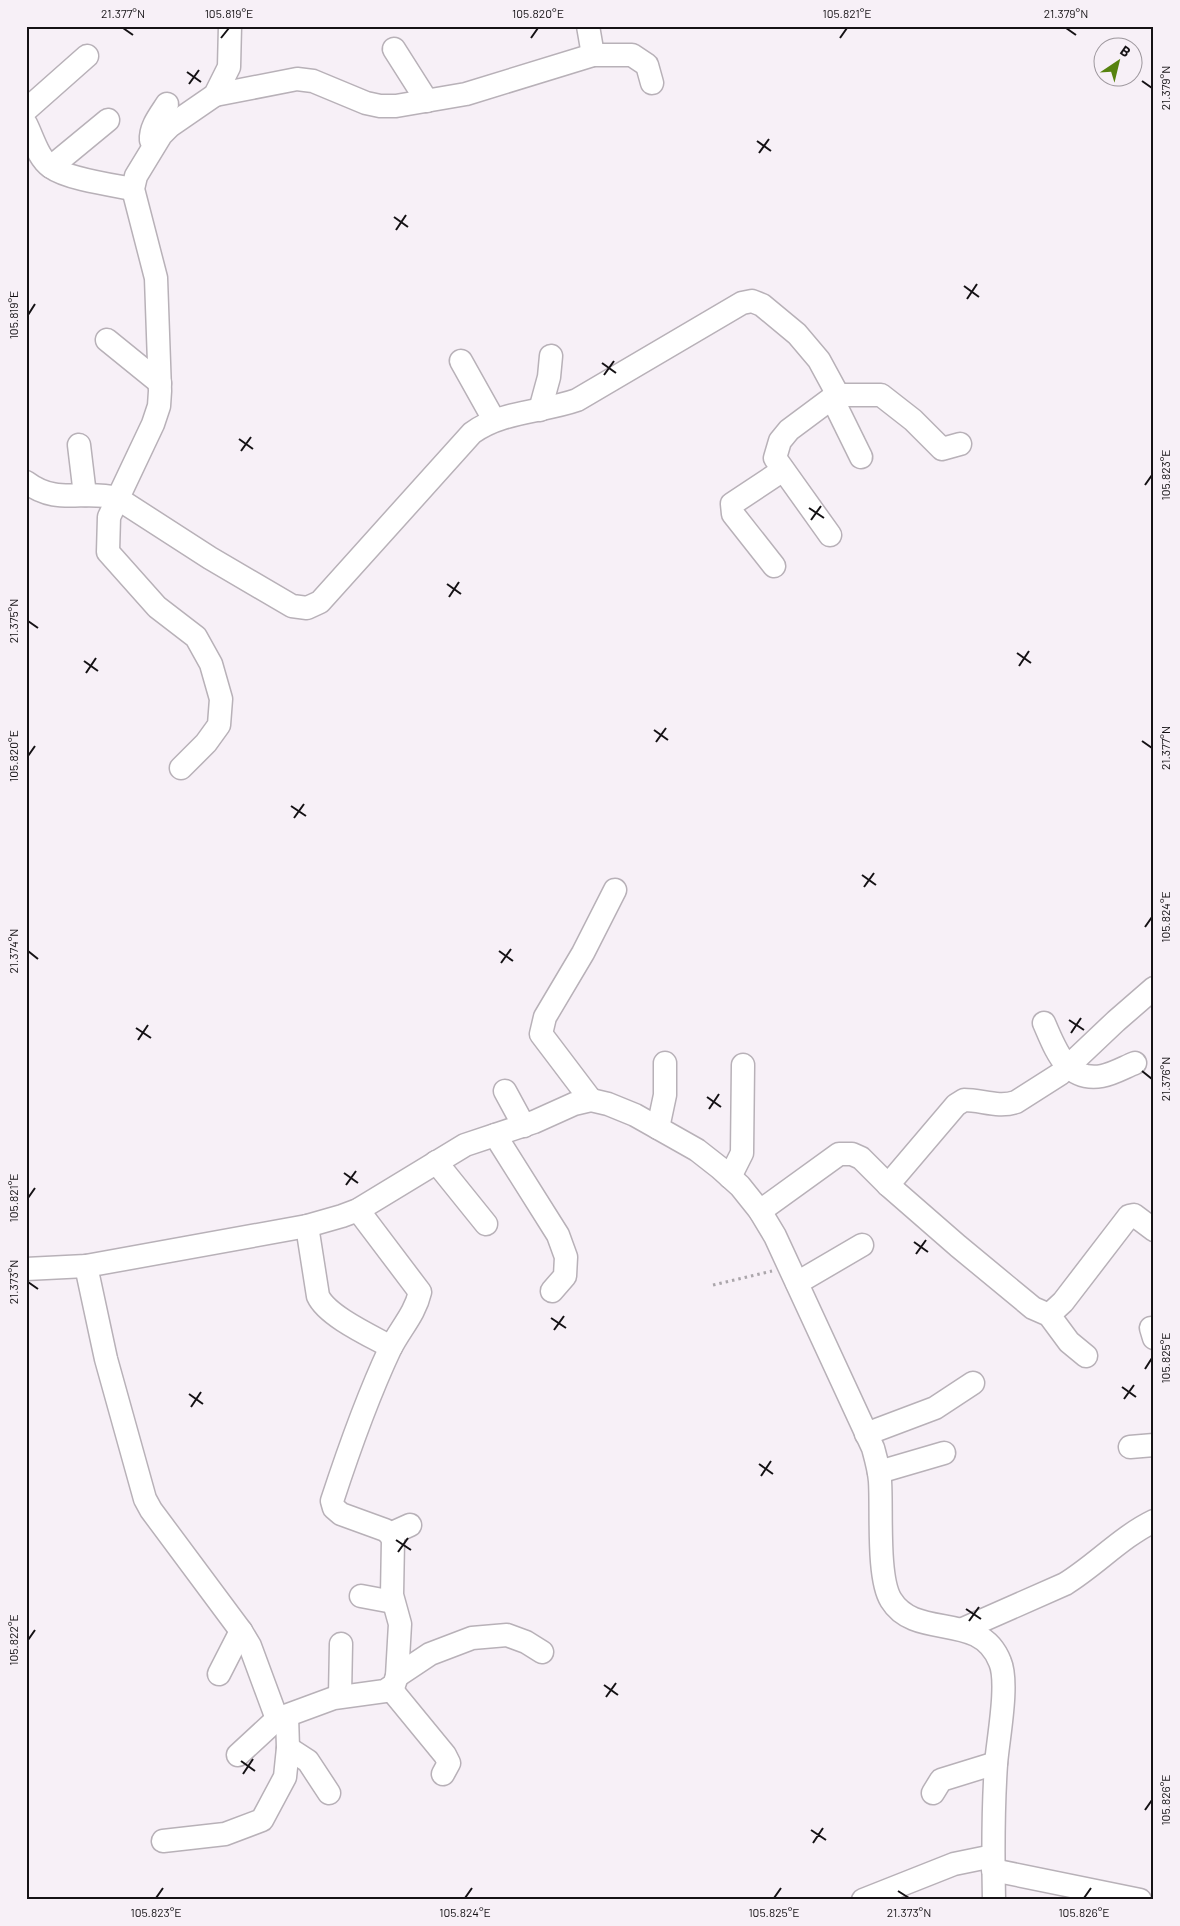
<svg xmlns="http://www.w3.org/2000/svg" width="1180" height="1926" font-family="Barlow,sans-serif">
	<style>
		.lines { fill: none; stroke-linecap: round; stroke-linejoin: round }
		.minor-casing { stroke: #b8b1b8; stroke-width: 25 }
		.path { stroke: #aba6ab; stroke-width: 3; stroke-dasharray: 2.5 4; stroke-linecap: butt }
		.minor { stroke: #fff; stroke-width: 22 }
		.ticks { fill: none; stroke: #151215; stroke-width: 2 }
		.neatline { fill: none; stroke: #151215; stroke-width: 2 }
		.ticks-label { font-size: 12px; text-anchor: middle; fill: #151215 }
	</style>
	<rect width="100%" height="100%" fill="#f7f0f7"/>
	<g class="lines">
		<g class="minor-casing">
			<g id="minor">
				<polyline points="588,26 593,55"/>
				<polyline points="394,49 427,101"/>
				<polyline points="215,95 297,79 313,81 366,103 380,106 396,106 466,94 593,55 632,55 647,65 652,83"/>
				<polyline points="26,110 87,56"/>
				<path d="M 26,124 C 33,138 38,158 51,167 C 67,179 112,185 133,189"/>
				<path d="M 151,140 C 150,127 160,115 167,104"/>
				<polyline points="51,167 108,120"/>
				<polyline points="107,340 160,383"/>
				<polyline points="461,361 494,420"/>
				<polyline points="832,398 861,457"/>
				<polyline points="540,410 549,377 551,356"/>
				<polyline points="79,445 85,495"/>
				<path d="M 26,482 C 58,506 82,489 117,498 L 210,558 L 292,606 L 307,608 L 320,602 L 472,433 C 502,411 543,412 577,400 L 742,303 L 752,301 L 762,305 L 797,334 L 819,360 L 838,395"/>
				<polyline points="830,535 775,458 780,441 789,430 832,398 838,395 881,395 913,420 942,449 960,444"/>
				<polyline points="774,566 733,514 732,504 783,470"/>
				<polyline points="181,768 206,743 219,725 221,699 211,664 196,637 157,607 108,552 109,517 153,424 159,406 160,391 156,278 133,189 136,176 161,135 170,126 215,95 229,67 230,26"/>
				<path d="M 1044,1023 C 1056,1050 1066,1082 1102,1076 C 1113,1074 1125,1067 1135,1063"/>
				<polyline points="505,1091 524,1126"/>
				<polyline points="591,1100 541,1034 545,1017 583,953 615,890"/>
				<polyline points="658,1128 665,1095 665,1063"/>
				<polyline points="495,1135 558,1235 566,1257 565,1276 552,1291"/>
				<polyline points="436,1162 486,1224"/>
				<polyline points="730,1177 742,1153 743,1065"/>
				<path d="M 888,1185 L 956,1105 L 964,1100 C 982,1100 998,1108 1016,1102 L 1060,1074 L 1116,1021 L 1154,988"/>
				<polyline points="760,1211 839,1154 852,1154 861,1158 888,1185 958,1246 1033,1308 1049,1315 1069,1342 1086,1356"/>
				<path d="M 307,1226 L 318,1296 C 327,1316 371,1336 391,1347"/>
				<polyline points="86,1266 106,1359 145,1499 151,1510 241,1631 250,1646 277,1719"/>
				<path d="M 26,1269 L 86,1266 L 307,1226 L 342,1216 L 358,1210 L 465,1145 L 534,1122 L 574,1104 L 591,1100 L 608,1104 L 635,1115 L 697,1150 L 720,1168 L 740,1186 L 760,1211 L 775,1236 L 873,1448 C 876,1459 879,1469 880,1481 C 882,1509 877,1578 891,1600 C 916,1641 980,1610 1000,1662 C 1009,1683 998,1739 996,1764 C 993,1809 993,1854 994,1900"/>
				<polyline points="797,1283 862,1245"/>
				<polyline points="1049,1315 1063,1302 1129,1216 1134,1215 1154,1230"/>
				<polyline points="1151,1328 1154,1338"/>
				<polyline points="866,1434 935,1408 973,1383"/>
				<polyline points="1130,1447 1154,1445"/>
				<polyline points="879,1472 944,1453"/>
				<polyline points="390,1534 410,1525"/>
				<polyline points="361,1596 393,1602"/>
				<path d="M 963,1629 L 1065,1584 C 1096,1565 1121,1537 1154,1521"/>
				<polyline points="219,1674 241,1631"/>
				<polyline points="397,1676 430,1654 472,1638 507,1635 526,1642 542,1652"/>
				<polyline points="390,1688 445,1755 449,1763 443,1774"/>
				<polyline points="340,1696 341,1644"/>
				<polyline points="288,1748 308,1761 329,1793"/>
				<path d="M 238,1755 L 277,1719 L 334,1698 L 385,1691 L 394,1685 L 397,1676 L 400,1624 L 392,1595 L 393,1540 L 390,1534 L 385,1530 L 341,1514 L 334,1508 L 332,1501 C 349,1449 367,1398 390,1349 C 400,1329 415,1314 420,1292 L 358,1210"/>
				<polyline points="933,1793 941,1780 996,1763"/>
				<polyline points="163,1841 225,1834 262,1820 285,1777 288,1748 287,1716"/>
				<polyline points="993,1870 1140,1900"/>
				<polyline points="863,1900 954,1864 993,1856"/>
			</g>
		</g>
		<polyline class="path" points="713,1285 772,1271"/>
		<use href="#minor" class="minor"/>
	</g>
	<path class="ticks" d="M 123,28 L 133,35M 1066,28 L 1076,35M 221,38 L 229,28M 531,38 L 538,28M 840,38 L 847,28M 187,72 L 201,82M 1142,81 L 1152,88M 189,84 L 199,70M 757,141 L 771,151M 759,153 L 769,139M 394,217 L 408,227M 396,230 L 406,215M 964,286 L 979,297M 967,299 L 977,284M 28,315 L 35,304M 602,363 L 616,373M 604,375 L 614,361M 239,439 L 253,449M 241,451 L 251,437M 1145,485 L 1152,475M 809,508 L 824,518M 811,520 L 821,506M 447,584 L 461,594M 449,597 L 459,582M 28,621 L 38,628M 1017,653 L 1031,663M 84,661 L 98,671M 1019,666 L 1029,651M 86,673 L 96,658M 654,730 L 668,740M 1142,741 L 1152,748M 656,742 L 666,728M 28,756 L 35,746M 291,806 L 306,816M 294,818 L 304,804M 862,875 L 876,885M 864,887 L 874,873M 1145,927 L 1152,917M 28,951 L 38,959M 499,951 L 513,961M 501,963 L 511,949M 1069,1020 L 1084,1030M 136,1028 L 151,1038M 1071,1033 L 1081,1018M 138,1040 L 148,1025M 1142,1071 L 1152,1079M 707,1097 L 721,1107M 709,1109 L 719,1094M 344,1173 L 358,1183M 346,1185 L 356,1171M 28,1198 L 35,1188M 914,1242 L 928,1252M 916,1254 L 926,1240M 28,1282 L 38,1289M 551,1318 L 566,1328M 554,1330 L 564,1316M 1145,1369 L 1152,1358M 1122,1387 L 1136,1397M 189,1394 L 203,1404M 1124,1399 L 1134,1385M 191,1407 L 201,1392M 759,1464 L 773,1474M 761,1476 L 771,1461M 396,1540 L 411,1550M 398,1552 L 408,1538M 966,1609 L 981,1619M 969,1621 L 979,1607M 28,1640 L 35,1630M 604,1685 L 618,1695M 606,1697 L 616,1683M 241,1761 L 255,1771M 243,1774 L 253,1759M 1145,1810 L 1152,1800M 811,1830 L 826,1840M 813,1843 L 823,1828M 898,1891 L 909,1898M 156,1898 L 163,1888M 465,1898 L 472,1888M 774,1898 L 781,1888M 1084,1898 L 1091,1888"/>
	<rect width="1180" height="1926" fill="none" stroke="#f7f0f7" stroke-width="55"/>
	<g transform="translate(1118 62) rotate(35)"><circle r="24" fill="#f7f0f7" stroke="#9d979d"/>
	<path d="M0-4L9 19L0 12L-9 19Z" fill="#57830f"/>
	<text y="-8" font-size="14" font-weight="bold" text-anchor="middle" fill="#151215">B</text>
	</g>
	<rect x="28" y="28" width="1124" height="1870" class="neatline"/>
	<g class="ticks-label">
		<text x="123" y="18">21.377°N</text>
		<text x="229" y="18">105.819°E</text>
		<text x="538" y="18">105.820°E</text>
		<text x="847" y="18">105.821°E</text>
		<text x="1066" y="18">21.379°N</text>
		<text transform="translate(1166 88) rotate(-90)" y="4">21.379°N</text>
		<text transform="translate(14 315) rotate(-90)" y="4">105.819°E</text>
		<text transform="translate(1166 475) rotate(-90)" y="4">105.823°E</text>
		<text transform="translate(14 621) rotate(-90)" y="4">21.375°N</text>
		<text transform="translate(1166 748) rotate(-90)" y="4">21.377°N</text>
		<text transform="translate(14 756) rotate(-90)" y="4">105.820°E</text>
		<text transform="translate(1166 917) rotate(-90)" y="4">105.824°E</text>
		<text transform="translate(14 951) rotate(-90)" y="4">21.374°N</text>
		<text transform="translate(1166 1079) rotate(-90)" y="4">21.376°N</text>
		<text transform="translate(14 1198) rotate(-90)" y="4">105.821°E</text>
		<text transform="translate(14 1282) rotate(-90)" y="4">21.373°N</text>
		<text transform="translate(1166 1358) rotate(-90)" y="4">105.825°E</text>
		<text transform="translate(14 1640) rotate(-90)" y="4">105.822°E</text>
		<text transform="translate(1166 1800) rotate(-90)" y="4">105.826°E</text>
		<text x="156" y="1917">105.823°E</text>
		<text x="465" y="1917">105.824°E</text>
		<text x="774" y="1917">105.825°E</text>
		<text x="909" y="1917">21.373°N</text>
		<text x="1084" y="1917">105.826°E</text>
	</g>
</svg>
